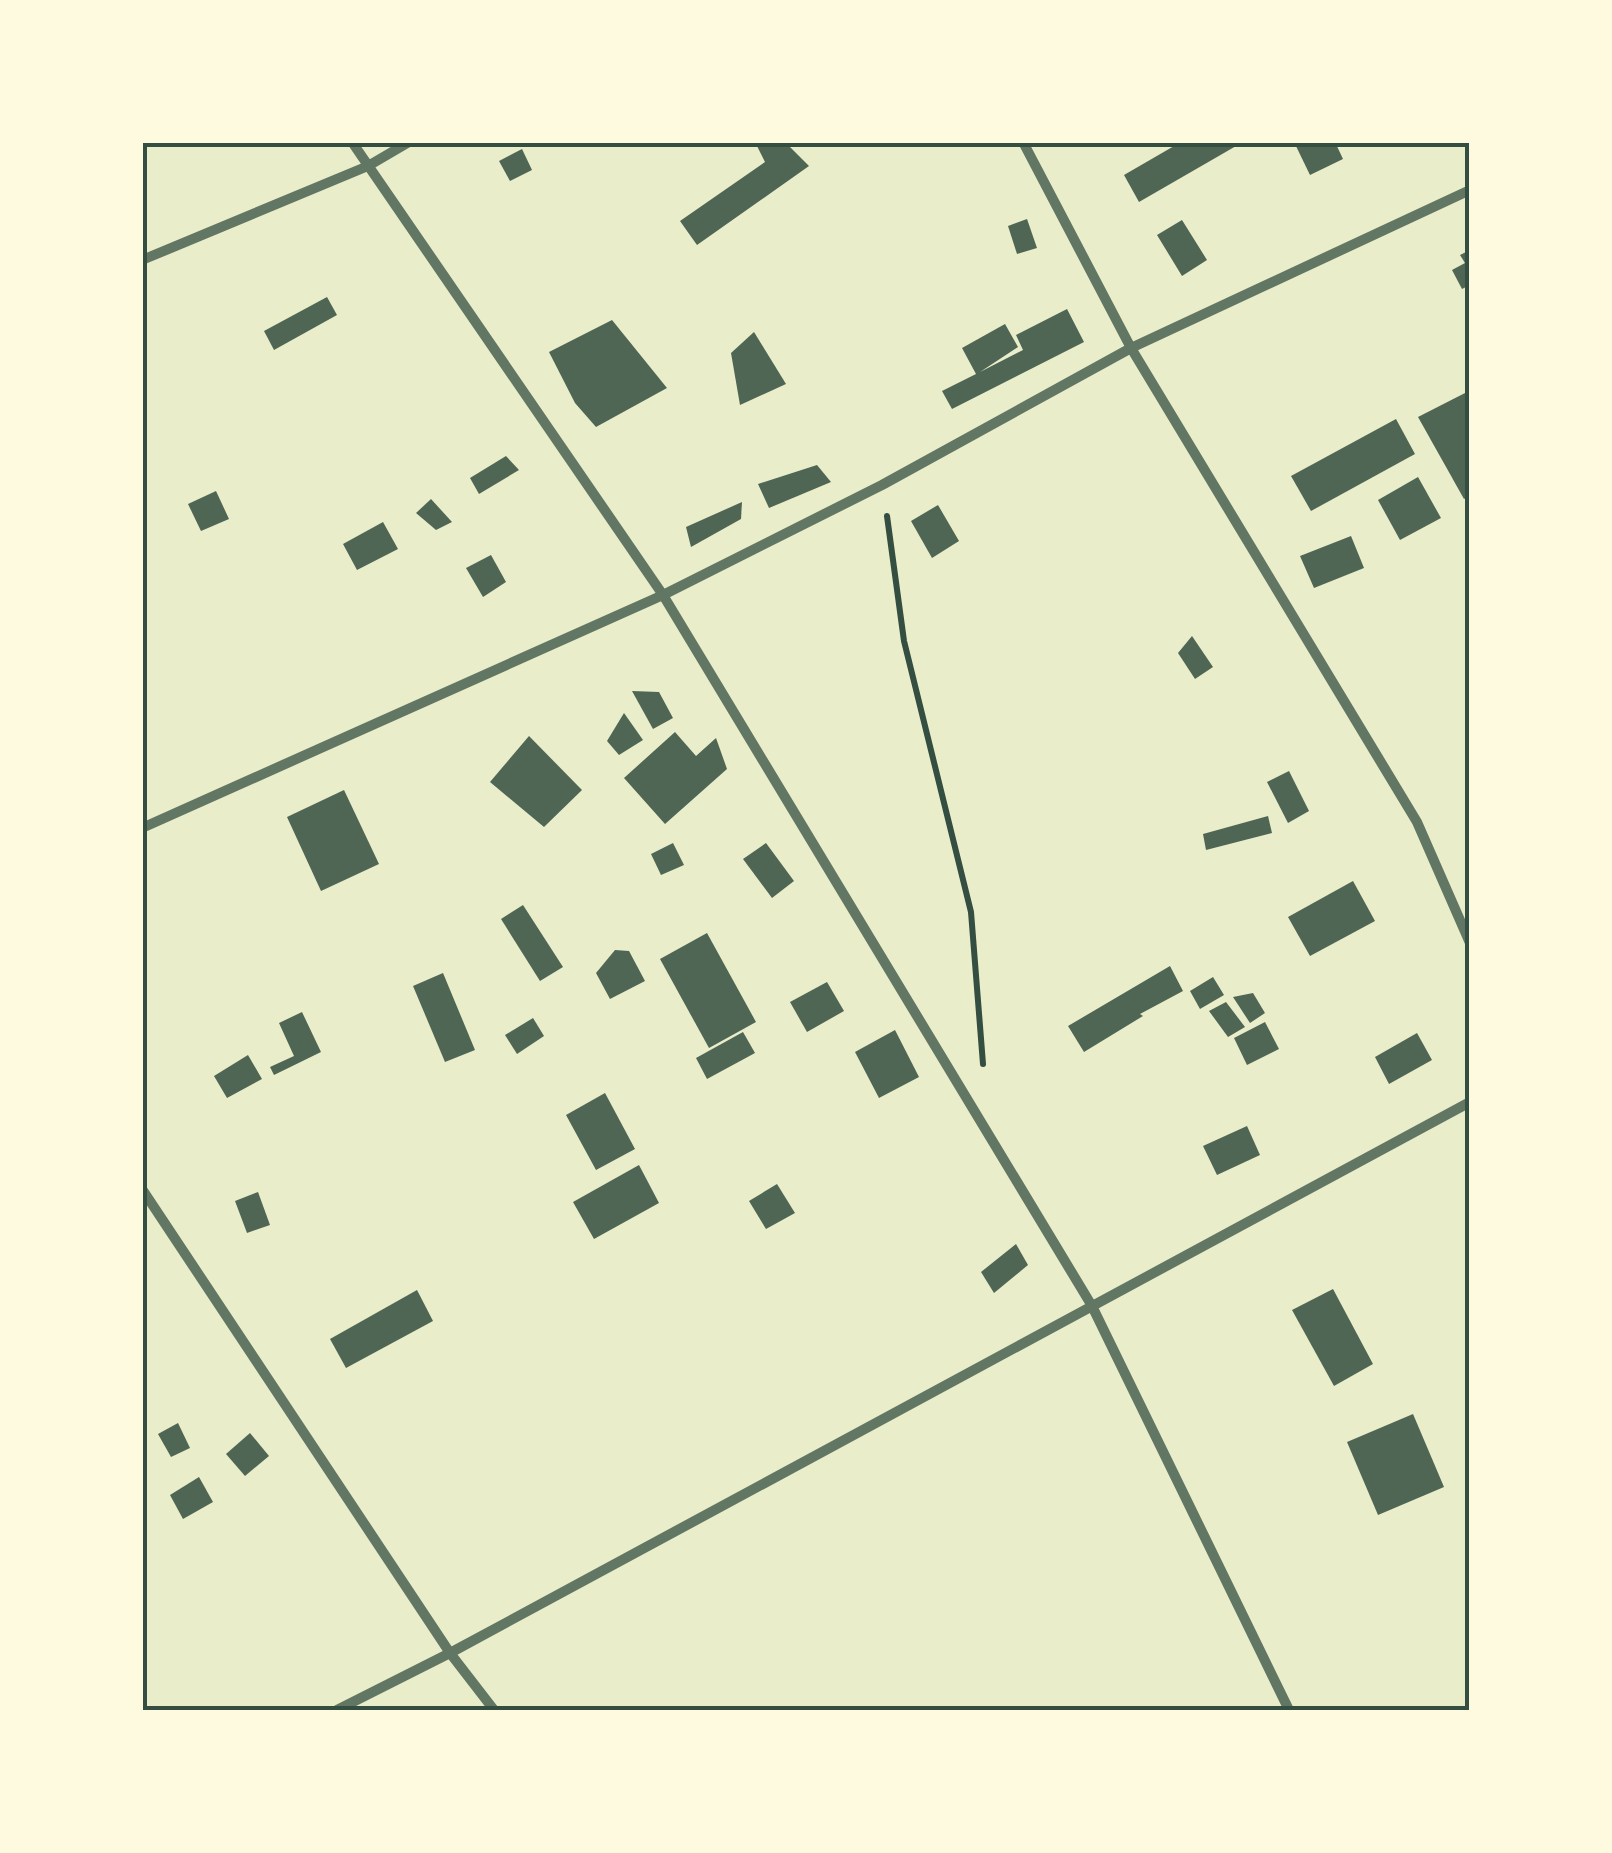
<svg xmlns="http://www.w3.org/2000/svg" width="1612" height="1853" font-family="'Exo 2',sans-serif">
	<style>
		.building { fill: #4f6655 }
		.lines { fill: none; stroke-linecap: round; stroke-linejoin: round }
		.path { stroke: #344e41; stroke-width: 6 }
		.minor { stroke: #617663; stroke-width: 10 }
		.neatline { fill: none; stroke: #344e41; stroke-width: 4 }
	</style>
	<rect width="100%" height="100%" fill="#e9edc9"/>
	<g class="building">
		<polygon points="755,142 785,142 809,166 697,245 680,221 765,162"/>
		<polygon points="1181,142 1243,142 1139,202 1124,175"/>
		<polygon points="1294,142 1335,142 1343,159 1310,175"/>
		<polygon points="522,149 532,170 510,181 499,161"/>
		<polygon points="1027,219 1037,248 1017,254 1008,226"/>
		<polygon points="1182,220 1207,260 1182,276 1157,235"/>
		<polygon points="1470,250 1470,285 1462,289 1452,270 1465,263 1460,255"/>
		<polygon points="327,297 337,315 274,350 264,331"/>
		<polygon points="1067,309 1084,342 952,409 942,391 976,374 962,348 1005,324 1018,347 980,372 1023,350 1016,335"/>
		<polygon points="612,320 667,388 596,427 575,403 549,352"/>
		<polygon points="754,332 786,384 740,405 731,353"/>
		<polygon points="1467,392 1470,397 1470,496 1464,499 1418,417"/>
		<polygon points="1396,419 1415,454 1311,511 1291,476"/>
		<polygon points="506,456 519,470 479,494 470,478"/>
		<polygon points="817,465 831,482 769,508 758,484"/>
		<polygon points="1418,477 1441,518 1400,540 1378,500"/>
		<polygon points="216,491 229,519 201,531 188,504"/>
		<polygon points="431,499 452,522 436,530 416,513"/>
		<polygon points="742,502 741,519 691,547 686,527"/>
		<polygon points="938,505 959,541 932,558 911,521"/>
		<polygon points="383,522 398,549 357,570 343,544"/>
		<polygon points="1351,536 1364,568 1314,588 1300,556"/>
		<polygon points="491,555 506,582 483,597 466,568"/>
		<polygon points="1192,636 1213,667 1195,679 1178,653"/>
		<polygon points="632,691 659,692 673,718 653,729"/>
		<polygon points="624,713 643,740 619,755 607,741"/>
		<polygon points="675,732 696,756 716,738 727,769 665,824 624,778"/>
		<polygon points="529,736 582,790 544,827 490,782"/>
		<polygon points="1289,771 1309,811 1288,823 1267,782"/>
		<polygon points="344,790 379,864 321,891 287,817"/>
		<polygon points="1268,816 1272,833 1206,850 1203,834"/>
		<polygon points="673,843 684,865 661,875 651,854"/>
		<polygon points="766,843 794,881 772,898 743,859"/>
		<polygon points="1353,881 1375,921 1310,956 1288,917"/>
		<polygon points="523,905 563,967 540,981 501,919"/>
		<polygon points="707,933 756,1022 709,1048 660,959"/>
		<polygon points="615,950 629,951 645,981 610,999 596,973"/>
		<polygon points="1170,966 1183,991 1140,1014 1143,1016 1084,1052 1068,1026"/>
		<polygon points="443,973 475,1050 445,1062 413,986"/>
		<polygon points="1213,977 1224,995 1200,1009 1190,991"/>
		<polygon points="827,982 844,1011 807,1032 790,1002"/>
		<polygon points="1253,993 1265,1013 1250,1023 1233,997"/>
		<polygon points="1226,1002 1245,1027 1228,1037 1209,1011"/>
		<polygon points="302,1012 321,1052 274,1075 270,1067 294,1056 279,1023"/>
		<polygon points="533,1018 544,1036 517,1054 505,1035"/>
		<polygon points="1265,1022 1279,1049 1247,1065 1234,1038"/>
		<polygon points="895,1030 919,1077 879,1098 855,1052"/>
		<polygon points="743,1032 755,1053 707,1079 696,1058"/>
		<polygon points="1417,1033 1432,1060 1389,1084 1375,1057"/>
		<polygon points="248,1055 262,1079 227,1098 214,1076"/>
		<polygon points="605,1093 635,1149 596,1170 566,1115"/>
		<polygon points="1247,1126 1260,1155 1217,1175 1203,1146"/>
		<polygon points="639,1165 659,1203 594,1239 573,1202"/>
		<polygon points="777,1184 795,1213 766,1229 749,1201"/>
		<polygon points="258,1192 270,1225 247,1233 235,1201"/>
		<polygon points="1016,1244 1028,1265 994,1293 981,1272"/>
		<polygon points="1333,1289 1373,1364 1334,1386 1292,1310"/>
		<polygon points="417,1290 433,1321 346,1368 330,1339"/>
		<polygon points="1413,1414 1444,1487 1378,1515 1347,1442"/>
		<polygon points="178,1423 190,1448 171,1457 158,1434"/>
		<polygon points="250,1433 269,1456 245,1476 226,1454"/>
		<polygon points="199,1477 213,1502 183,1519 170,1495"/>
	</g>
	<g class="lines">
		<polyline class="path" points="887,516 904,641 971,912 983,1064"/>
		<g class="minor">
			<polyline points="352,142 663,595 1092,1306 1289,1710"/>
			<polyline points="1023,142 1131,348 1417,822 1470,943"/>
			<polyline points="142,260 368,166 409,142"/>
			<polyline points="142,828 663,595 882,485 1131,348 1470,190"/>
			<polyline points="142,1189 450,1653 494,1710"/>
			<polyline points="337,1710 450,1653 1470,1102"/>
		</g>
	</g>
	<rect width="1612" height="1853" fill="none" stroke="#fefae0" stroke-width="290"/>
	<rect x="145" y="145" width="1322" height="1563" class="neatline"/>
</svg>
